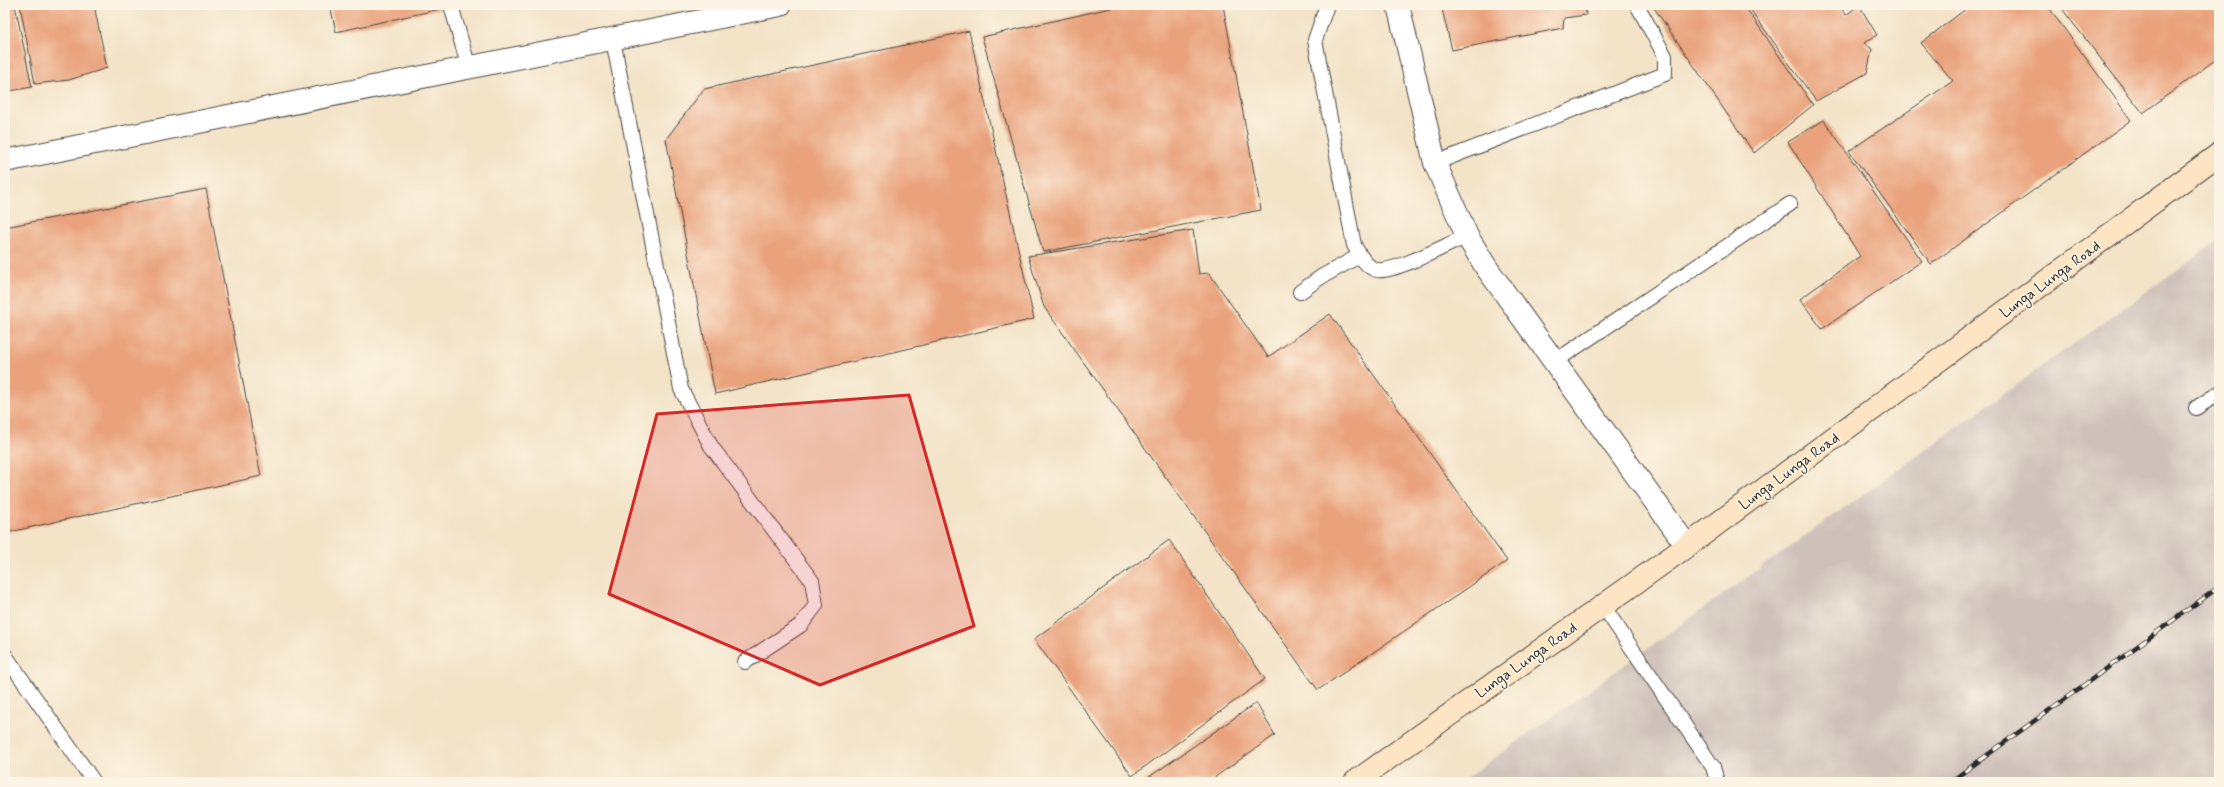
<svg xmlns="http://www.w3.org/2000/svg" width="2224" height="787" font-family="Mynerve,sans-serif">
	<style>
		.industrial { fill: #cec1ba }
		.building { fill: #e9a27b }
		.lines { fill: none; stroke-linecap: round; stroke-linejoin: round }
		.lane-casing { stroke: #494742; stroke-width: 16 }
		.street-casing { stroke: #494742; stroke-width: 24 }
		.secondary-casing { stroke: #494742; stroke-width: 24 }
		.lane { stroke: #fff; stroke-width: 14 }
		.street { stroke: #fff; stroke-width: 22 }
		.secondary { stroke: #fde5c4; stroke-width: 22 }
		.rail-casing { stroke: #2b2b2b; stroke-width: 4.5 }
		.rail { stroke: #fcf5e5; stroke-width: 3; stroke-dasharray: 9; stroke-linecap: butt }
		.marked { fill: #d62828; fill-opacity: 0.2; stroke: #d62828; stroke-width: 3; stroke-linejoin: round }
		.labels { text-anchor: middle; stroke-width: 3; stroke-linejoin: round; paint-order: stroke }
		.street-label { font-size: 15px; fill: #2b2b2b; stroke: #fcf5e5 }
	</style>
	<rect width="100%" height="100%" fill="#fcf5e5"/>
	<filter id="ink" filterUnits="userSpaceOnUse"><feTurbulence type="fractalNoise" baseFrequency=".025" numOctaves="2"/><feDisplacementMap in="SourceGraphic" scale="8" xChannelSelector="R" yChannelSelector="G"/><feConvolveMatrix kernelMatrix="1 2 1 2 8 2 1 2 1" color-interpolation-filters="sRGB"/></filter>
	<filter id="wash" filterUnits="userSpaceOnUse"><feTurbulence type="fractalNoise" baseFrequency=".012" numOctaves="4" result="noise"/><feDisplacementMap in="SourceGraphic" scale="16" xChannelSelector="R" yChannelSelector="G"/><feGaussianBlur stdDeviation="0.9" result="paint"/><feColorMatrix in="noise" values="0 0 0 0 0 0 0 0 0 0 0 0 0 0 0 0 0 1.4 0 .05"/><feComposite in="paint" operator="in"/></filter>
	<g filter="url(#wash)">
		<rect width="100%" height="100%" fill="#f3e3c7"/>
		<polygon class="industrial" points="2219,240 2219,782 1461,782"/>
		<g id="blocks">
			<g class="building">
				<polygon points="5,5 15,5 32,87 5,92"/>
				<polygon points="20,5 94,5 107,68 69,80 35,84"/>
				<polygon points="330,5 454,5 454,6 336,32"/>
				<polygon points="1124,5 1223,5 1261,210 1043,252 982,37"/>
				<polygon points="1441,5 1585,5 1586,15 1564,18 1563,28 1452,50"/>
				<polygon points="1652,5 1744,5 1813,105 1754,153"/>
				<polygon points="1747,5 1839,5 1846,15 1859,5 1877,35 1864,43 1872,49 1867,73 1816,101"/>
				<polygon points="1971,5 2047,5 2131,120 1931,264 1849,151 1953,81 1921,43"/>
				<polygon points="2059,5 2219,5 2219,57 2143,113"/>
				<polygon points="969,31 1034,319 715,394 666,139 704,89"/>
				<polygon points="1824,120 1922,261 1822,329 1800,299 1860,256 1788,142"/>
				<polygon points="206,189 261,476 5,533 5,227"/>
				<polygon points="1193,230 1199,274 1209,273 1268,357 1330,314 1507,561 1318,690 1044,307 1028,256"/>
				<polygon points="1169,540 1265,679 1132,776 1034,639"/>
				<polygon points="1256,703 1275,735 1208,782 1142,782"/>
			</g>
		</g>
	</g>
	<g filter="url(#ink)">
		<use href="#blocks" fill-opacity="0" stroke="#494742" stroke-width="1"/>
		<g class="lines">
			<g class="lane-casing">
				<g id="lane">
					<path d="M 1327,5 L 1315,40 L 1354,245 C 1359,254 1366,268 1377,270 C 1394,273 1449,244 1467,236"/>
					<polyline points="452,9 469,68"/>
					<polyline points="613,40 681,389 711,446 812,581 816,605 801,625 745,662"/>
					<polyline points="1435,163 1665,74 1665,56 1637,5"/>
					<polyline points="1300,292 1321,277 1359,256"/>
					<polyline points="1554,362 1790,204"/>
					<polyline points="2196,408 2219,393"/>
					<polyline points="1603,606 1713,767 1717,782"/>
					<polyline points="5,655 94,782"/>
				</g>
			</g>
			<g class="street-casing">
				<g id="street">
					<polyline points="1398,5 1435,163 1467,236 1486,267 1687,546"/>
					<polyline points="5,161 780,5"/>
				</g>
			</g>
			<g class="secondary-casing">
				<polyline id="secondary" points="1355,782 1687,546 2219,154"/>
			</g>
			<use href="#lane" class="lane"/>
			<use href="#street" class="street"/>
			<use href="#secondary" class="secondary"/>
			<g class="rail-casing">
				<polyline id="rail" points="1950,782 2219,587"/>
			</g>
			<use href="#rail" class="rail"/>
		</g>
	</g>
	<path class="marked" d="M 909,395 L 974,626 L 820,685 L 609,594 L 657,414 Z"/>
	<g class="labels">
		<g class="street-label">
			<text transform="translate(2050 279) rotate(-36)" y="5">Lunga Lunga Road</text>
			<text transform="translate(1789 471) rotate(-36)" y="5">Lunga Lunga Road</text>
			<text transform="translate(1526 660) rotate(-35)" y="5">Lunga Lunga Road</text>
		</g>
	</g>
	<rect width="2224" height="787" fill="none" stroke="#fcf5e5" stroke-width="20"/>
</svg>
